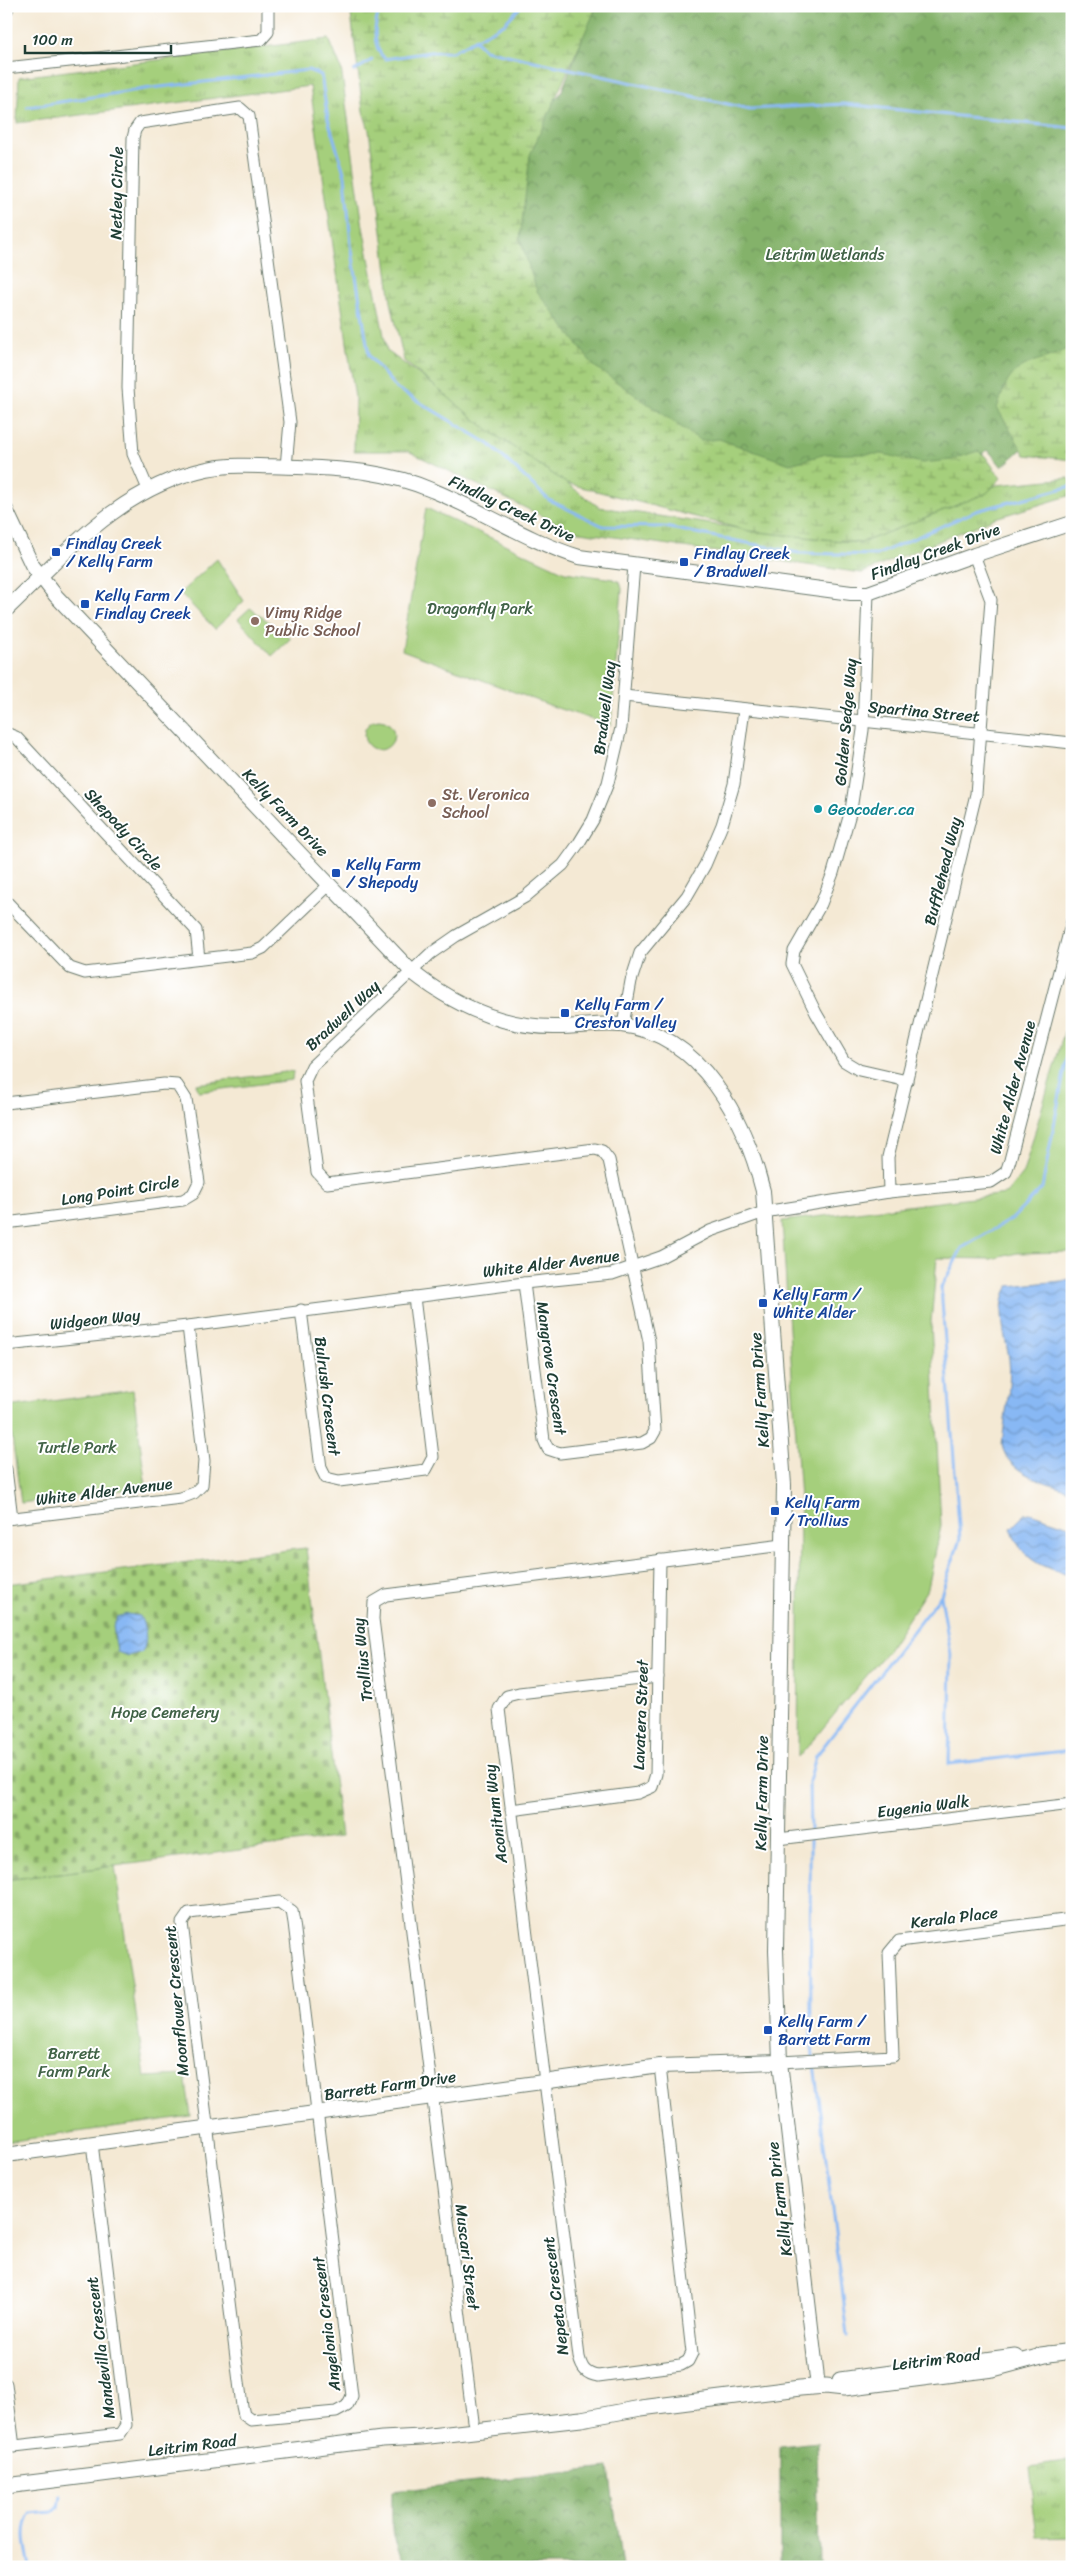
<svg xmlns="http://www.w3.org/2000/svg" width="1078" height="2573" font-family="Sriracha,sans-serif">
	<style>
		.grass { fill: url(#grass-tufts); stroke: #628658 }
		.forest { fill: url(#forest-crowns); stroke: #527850 }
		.wetland { fill: url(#wetland-marsh); stroke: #628658 }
		.cemetery { fill: url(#cemetery-stones); stroke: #628658 }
		.park { fill: #a5cf7b; stroke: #628658 }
		.water { fill: url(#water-waves); stroke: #547a94 }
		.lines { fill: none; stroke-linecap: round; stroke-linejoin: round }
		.stream { stroke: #88b8f4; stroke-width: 3 }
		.minor-casing { stroke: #6a796c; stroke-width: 13 }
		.tertiary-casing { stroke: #6a796c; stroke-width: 16 }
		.secondary-casing { stroke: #6a796c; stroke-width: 17 }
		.minor { stroke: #fff; stroke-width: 11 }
		.tertiary { stroke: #fff; stroke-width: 14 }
		.secondary { stroke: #fff; stroke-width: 15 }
		.transit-dot { fill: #1a4fb4; stroke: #fff; stroke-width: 2 }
		.education-dot { fill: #8d6e63; stroke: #fff; stroke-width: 2 }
		.culture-dot { fill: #0f9aa8; stroke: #fff; stroke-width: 2 }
		.labels { text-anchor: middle; stroke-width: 4; stroke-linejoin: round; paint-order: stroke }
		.street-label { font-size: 16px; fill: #1f3d34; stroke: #fff }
		.park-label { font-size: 16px; fill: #406246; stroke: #fff }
		.transit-label { font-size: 16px; fill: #164399; stroke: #fff; text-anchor: start }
		.education-label { font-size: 16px; fill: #785e54; stroke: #fff; text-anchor: start }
		.culture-label { font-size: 16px; fill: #0d838f; stroke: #fff; text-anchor: start }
	</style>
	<defs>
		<pattern id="grass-tufts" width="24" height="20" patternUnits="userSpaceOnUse" patternTransform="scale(1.25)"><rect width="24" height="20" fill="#a5cf7b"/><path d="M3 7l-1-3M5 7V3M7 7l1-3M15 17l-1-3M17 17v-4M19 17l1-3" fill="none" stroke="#86a966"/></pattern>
		<pattern id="forest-crowns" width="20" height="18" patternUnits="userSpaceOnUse" patternTransform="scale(1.25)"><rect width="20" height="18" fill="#84b26b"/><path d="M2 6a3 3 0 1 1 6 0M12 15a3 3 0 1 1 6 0" fill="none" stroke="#6b9259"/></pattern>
		<pattern id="wetland-marsh" width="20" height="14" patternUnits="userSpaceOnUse" patternTransform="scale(1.25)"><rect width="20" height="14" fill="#a5cf7b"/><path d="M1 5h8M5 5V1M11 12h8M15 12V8" fill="none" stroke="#86a966"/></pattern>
		<pattern id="cemetery-stones" width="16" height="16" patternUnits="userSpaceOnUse" patternTransform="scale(1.25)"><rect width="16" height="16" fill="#a5cf7b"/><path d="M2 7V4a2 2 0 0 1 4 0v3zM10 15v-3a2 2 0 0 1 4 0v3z" fill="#86a966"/></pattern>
		<pattern id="water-waves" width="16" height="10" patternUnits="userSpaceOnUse" patternTransform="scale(1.25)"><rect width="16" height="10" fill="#88b8f4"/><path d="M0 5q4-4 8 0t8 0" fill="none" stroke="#6f97c6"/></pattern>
	</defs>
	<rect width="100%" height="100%" fill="#fff"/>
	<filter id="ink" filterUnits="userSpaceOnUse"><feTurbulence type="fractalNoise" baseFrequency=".02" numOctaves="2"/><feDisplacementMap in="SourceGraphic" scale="10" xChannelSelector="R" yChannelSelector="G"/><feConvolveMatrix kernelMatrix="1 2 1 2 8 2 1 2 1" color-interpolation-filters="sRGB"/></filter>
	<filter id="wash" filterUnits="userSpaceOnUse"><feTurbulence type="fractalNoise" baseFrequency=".0096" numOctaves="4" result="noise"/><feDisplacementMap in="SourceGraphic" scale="20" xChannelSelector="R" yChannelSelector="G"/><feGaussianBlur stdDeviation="1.12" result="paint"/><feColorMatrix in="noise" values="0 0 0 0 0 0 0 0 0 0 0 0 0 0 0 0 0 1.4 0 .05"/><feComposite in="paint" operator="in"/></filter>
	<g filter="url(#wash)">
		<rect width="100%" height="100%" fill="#f4e9d4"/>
		<g class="grass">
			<polygon points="329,39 341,68 363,227 387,351 599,507 770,533 861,543 997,485 1069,478 1072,484 1072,495 995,518 862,573 573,531 408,451 354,451 355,398 310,86 17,123 19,77"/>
			<polygon points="293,1071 292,1080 199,1092 196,1084"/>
			<polygon points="1072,2461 1072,2537 1037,2538 1029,2467"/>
		</g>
		<g class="forest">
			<polygon points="595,6 1072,6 1072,426 1032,440 1002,467 988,450 954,471 840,513 659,442 509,290 534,124 561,93"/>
			<polygon points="817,2442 819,2567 780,2567 780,2446"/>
			<path d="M 609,2468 L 622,2567 L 408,2567 C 389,2538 392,2524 392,2491 Z"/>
		</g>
		<g class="wetland">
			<polygon points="350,6 597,6 530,155 520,239 537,291 594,366 701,441 719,439 790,464 826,454 883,454 922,463 951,460 978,451 985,456 1001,478 987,493 861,543 749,531 566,483 488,430 404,361 391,302 369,130 363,111"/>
			<path d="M 1072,345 L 1072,460 L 1025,455 L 997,408 C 1001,398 1004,386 1010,378 C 1025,357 1053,361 1072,345 Z"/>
		</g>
		<polygon class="cemetery" points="306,1548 341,1837 6,1880 6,1584"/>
		<g class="park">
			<polygon points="426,508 565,572 613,579 620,582 622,589 611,725 560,709 402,650"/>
			<polygon points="217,559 244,601 215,629 180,593"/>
			<polygon points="250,608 291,638 272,656 238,619"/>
			<circle cx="379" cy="735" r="15"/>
			<polygon points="1072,1005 1072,1252 1017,1253 992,1259 937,1258 931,1322 941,1526 928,1588 889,1649 798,1758 800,1499 782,1221 1006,1194 1023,1173"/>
			<polygon points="133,1390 146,1487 21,1503 8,1407"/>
			<polygon points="115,1866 145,2077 185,2075 191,2116 6,2142 6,1880"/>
		</g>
		<g class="water">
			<path d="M 1072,1280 L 1072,1491 C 1047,1482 1008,1475 1002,1445 C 1004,1421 1012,1383 1009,1359 C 1006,1338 995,1306 1009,1286 Z"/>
			<path d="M 1030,1513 L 1072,1527 L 1072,1576 C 1041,1567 1021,1560 1011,1528 L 1025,1514 Z"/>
			<path d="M 127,1614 L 140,1616 C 145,1627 149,1640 142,1652 L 128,1656 L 117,1652 L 113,1626 L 117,1617 Z"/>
		</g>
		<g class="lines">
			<g class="stream">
				<path d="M 381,6 C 374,23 371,46 385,59 L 430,52 L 452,52 L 504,24 L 521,6"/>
				<polyline points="474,39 485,50 750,109 844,104 1072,128"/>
				<polyline points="354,71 372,60"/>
				<polyline points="27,107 151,88 257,76 308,70 321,75 328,119 345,176 351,245 369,356 396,388 489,444 549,500 603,526 665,527 799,553 876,555 976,511 1072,486"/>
				<polyline points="941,1596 951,1655 949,1764 1072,1750"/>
				<polyline points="810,1831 809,1782 816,1756 941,1595 960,1539 941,1288 962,1248 1013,1218 1042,1188 1072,1031"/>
				<polyline points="810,1838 811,2040 848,2336"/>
				<path d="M 30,2567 C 27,2549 20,2530 31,2514 L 52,2512 L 59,2507 L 61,2495"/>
			</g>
		</g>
	</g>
	<g filter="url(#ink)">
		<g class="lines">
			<g class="minor-casing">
				<g id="minor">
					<polyline points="6,68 261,40 268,32 268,6"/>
					<polyline points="148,489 133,454 128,388 133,138 135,130 140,123 240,108 249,116 290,422 286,467"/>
					<polyline points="868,593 863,730 851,810 833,873 821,904 794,951 792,964 816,1013 844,1061 859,1070 907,1081"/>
					<polyline points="624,696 1072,743"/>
					<polyline points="6,733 16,737 196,930 199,959"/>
					<polyline points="6,901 70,968 85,973 252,953 263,948 330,884"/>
					<polyline points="623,1025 631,981 640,953 687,896 705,865 722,825 734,784 744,710"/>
					<polyline points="6,1103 164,1084 177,1085 186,1099 199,1182 193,1194 183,1200 6,1223"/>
					<polyline points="889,1192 888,1157 976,794 991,600 974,555"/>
					<polyline points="524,1283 544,1440 548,1449 560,1453 642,1443 651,1438 655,1431 649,1341 609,1160 602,1151 595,1149 327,1183 317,1172 305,1081 312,1066 430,954 456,936 525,897 563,865 579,843 593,820 608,783 621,728 634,565"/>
					<polyline points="301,1310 321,1468 326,1478 339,1481 426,1470 433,1457 414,1297"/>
					<polyline points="6,1345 188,1326 524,1283 612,1274 661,1257 710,1231 764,1212 889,1192 991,1182 1006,1172 1010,1160 1072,921"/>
					<polyline points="6,1469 12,1518"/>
					<polyline points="6,1519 181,1498 194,1493 202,1485 204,1461 188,1326"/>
					<path d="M 658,1677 L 519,1693 L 507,1696 L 499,1709 L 579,2357 C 582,2369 586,2374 598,2376 L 681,2365 L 688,2361 L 692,2353 L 660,2066"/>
					<polyline points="511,1810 638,1793 652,1787 656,1774 660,1560"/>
					<polyline points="778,1839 1072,1804"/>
					<polygon points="279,1902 292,1911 294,1923 352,2396 347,2406 336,2412 251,2420 244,2415 242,2406 182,1923 189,1913"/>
					<polyline points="780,2062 893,2056 889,1953 899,1941 1072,1919"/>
					<polyline points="6,2384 14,2447"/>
					<polyline points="473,2421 373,1619 374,1602 386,1595 783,1545"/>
					<polyline points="6,2447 120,2434 126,2425 92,2143"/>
				</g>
			</g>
			<g class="tertiary-casing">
				<g id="tertiary">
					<polyline points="6,9 7,6"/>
					<path d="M 6,510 L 32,565 L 56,596 L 412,972 C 454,1005 502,1028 557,1027 C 579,1027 600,1023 621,1025 C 702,1034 745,1121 763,1191 L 784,1485 L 776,1950 L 780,2062 L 818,2387"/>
					<path d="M 6,610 C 67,552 121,487 207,469 C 236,463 268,467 298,467 C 347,469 388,471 434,491 C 483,511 528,541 579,557 L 851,593 L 868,593 L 974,555 L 1072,523"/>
					<polyline points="6,2155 660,2066 780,2062"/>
				</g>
			</g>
			<g class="secondary-casing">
				<g id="secondary">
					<polyline points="1041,2355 1072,2351"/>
					<polyline points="840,2380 1015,2356"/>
					<polyline points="6,2486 382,2439 421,2437 581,2419 641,2408 800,2388 826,2386 844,2388 993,2369 1049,2354"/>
				</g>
			</g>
			<use href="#minor" class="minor"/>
			<use href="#tertiary" class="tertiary"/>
			<use href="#secondary" class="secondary"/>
		</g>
	</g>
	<g class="transit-dot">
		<rect x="51" y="547" width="10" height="10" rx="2.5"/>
		<rect x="679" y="557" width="10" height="10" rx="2.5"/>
		<rect x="80" y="599" width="10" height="10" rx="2.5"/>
		<rect x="331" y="868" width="10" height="10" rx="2.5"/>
		<rect x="560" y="1008" width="10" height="10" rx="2.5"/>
		<rect x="758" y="1298" width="10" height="10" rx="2.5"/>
		<rect x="770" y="1506" width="10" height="10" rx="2.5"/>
		<rect x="763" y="2025" width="10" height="10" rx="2.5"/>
	</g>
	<g class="education-dot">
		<circle cx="255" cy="621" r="5"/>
		<circle cx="432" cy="803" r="5"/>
	</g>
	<circle class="culture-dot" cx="818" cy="809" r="5"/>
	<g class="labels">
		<g class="street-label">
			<text transform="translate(116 193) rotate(-89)" y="6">Netley Circle</text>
			<text transform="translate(512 508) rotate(25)" y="6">Findlay Creek Drive</text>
			<text transform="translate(935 551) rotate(-20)" y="6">Findlay Creek Drive</text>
			<text transform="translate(604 708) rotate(-83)" y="6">Bradwell Way</text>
			<text transform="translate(924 711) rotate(5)" y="6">Spartina Street</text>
			<text transform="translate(845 722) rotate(-85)" y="6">Golden Sedge Way</text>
			<text transform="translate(286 812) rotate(46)" y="6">Kelly Farm Drive</text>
			<text transform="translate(124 829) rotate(47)" y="6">Shepody Circle</text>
			<text transform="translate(942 871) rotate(-76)" y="6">Bufflehead Way</text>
			<text transform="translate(342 1015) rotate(-43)" y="6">Bradwell Way</text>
			<text transform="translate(1012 1087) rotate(-75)" y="6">White Alder Avenue</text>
			<text transform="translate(120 1190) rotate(-9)" y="6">Long Point Circle</text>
			<text transform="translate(551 1263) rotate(-7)" y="6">White Alder Avenue</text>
			<text transform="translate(95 1319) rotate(-6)" y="6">Widgeon Way</text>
			<text transform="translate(552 1368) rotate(82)" y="6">Mangrove Crescent</text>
			<text transform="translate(759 1390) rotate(-94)" y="6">Kelly Farm Drive</text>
			<text transform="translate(328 1396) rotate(83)" y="6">Bulrush Crescent</text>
			<text transform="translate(104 1491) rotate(-7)" y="6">White Alder Avenue</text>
			<text transform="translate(362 1660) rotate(-96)" y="6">Trollius Way</text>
			<text transform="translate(640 1715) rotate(-88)" y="6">Lavatera Street</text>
			<text transform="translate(761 1793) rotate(-89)" y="6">Kelly Farm Drive</text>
			<text transform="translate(923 1806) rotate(-7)" y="6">Eugenia Walk</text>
			<text transform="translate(495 1814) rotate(-97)" y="6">Aconitum Way</text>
			<text transform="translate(954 1917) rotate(-7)" y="6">Kerala Place</text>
			<text transform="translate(176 2001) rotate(-95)" y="6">Moonflower Crescent</text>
			<text transform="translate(390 2085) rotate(-8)" y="6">Barrett Farm Drive</text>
			<text transform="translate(779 2199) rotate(-97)" y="6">Kelly Farm Drive</text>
			<text transform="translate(468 2257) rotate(83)" y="6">Muscari Street</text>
			<text transform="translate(555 2296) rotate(-97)" y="6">Nepeta Crescent</text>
			<text transform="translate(326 2324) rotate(-97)" y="6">Angelonia Crescent</text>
			<text transform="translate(100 2348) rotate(-97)" y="6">Mandevilla Crescent</text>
			<text transform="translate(936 2359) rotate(-7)" y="6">Leitrim Road</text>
			<text transform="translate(192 2445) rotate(-7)" y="6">Leitrim Road</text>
		</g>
		<g class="park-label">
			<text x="825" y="260">Leitrim Wetlands</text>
			<text x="480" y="614">Dragonfly Park</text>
			<text x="77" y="1453">Turtle Park</text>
			<text x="165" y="1718">Hope Cemetery</text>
			<text x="74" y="2059">Barrett<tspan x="74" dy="18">Farm Park</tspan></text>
		</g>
		<g class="transit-label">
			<text x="66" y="549">Findlay Creek<tspan x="66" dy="18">/ Kelly Farm</tspan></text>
			<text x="694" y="559">Findlay Creek<tspan x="694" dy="18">/ Bradwell</tspan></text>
			<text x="95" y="601">Kelly Farm /<tspan x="95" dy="18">Findlay Creek</tspan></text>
			<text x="346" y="870">Kelly Farm<tspan x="346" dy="18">/ Shepody</tspan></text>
			<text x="575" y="1010">Kelly Farm /<tspan x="575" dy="18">Creston Valley</tspan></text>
			<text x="773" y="1300">Kelly Farm /<tspan x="773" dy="18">White Alder</tspan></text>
			<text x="785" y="1508">Kelly Farm<tspan x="785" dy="18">/ Trollius</tspan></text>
			<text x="778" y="2027">Kelly Farm /<tspan x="778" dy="18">Barrett Farm</tspan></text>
		</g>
		<g class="education-label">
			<text x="265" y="618">Vimy Ridge<tspan x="265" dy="18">Public School</tspan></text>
			<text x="442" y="800">St. Veronica<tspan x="442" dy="18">School</tspan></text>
		</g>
		<g class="culture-label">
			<text x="828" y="815">Geocoder.ca</text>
		</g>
	</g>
	<rect width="1078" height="2573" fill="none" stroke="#fff" stroke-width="25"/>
	<path d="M25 45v8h146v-8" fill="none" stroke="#1f3d34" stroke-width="2.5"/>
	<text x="32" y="45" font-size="15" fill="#1f3d34" stroke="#ffffff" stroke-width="4" paint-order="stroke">100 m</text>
</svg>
